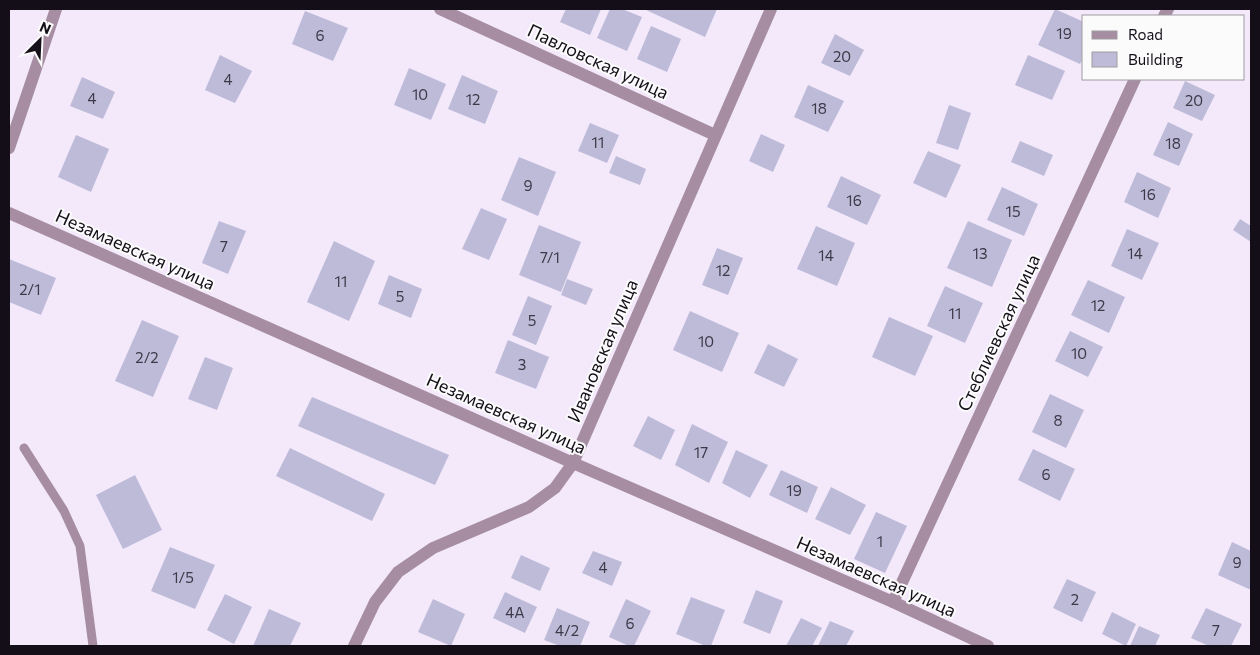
<svg xmlns="http://www.w3.org/2000/svg" width="1260" height="655" font-family="Commissioner,sans-serif">
	<style>
		.building { fill: #bebbd9 }
		.lines { fill: none; stroke-linecap: round; stroke-linejoin: round }
		.service { stroke: #a68da2; stroke-width: 9 }
		.minor { stroke: #a68da2; stroke-width: 12 }
		.labels { text-anchor: middle; stroke-width: 4; stroke-linejoin: round; paint-order: stroke }
		.number-label { font-size: 15px; fill: #3e3948 }
		.street-label { font-size: 18px; fill: #140e18; stroke: #fbfbfb }
	</style>
	<rect width="100%" height="100%" fill="#f3e9fb"/>
	<g class="building">
		<polygon points="566,9 601,9 590,35 560,22"/>
		<polygon points="610,9 622,9 642,17 627,51 597,38"/>
		<polygon points="647,9 717,9 705,37 646,10"/>
		<polygon points="1055,9 1084,22 1084,57 1080,64 1038,45"/>
		<polygon points="305,11 348,28 333,61 292,44"/>
		<polygon points="651,26 681,39 667,72 637,59"/>
		<polygon points="835,34 864,50 850,76 821,63"/>
		<polygon points="220,55 252,71 235,103 205,90"/>
		<polygon points="1028,55 1065,71 1052,100 1015,85"/>
		<polygon points="409,68 446,84 431,120 394,105"/>
		<polygon points="462,75 498,91 485,124 448,109"/>
		<polygon points="82,77 115,92 103,119 70,106"/>
		<polygon points="1185,81 1215,95 1202,121 1173,108"/>
		<polygon points="808,85 844,101 828,132 794,117"/>
		<polygon points="949,105 971,113 958,150 936,143"/>
		<polygon points="1168,122 1193,134 1179,166 1153,155"/>
		<polygon points="590,123 619,135 607,163 578,151"/>
		<polygon points="761,134 785,145 773,172 749,161"/>
		<polygon points="76,135 109,149 91,192 58,177"/>
		<polygon points="1020,141 1053,155 1044,176 1011,162"/>
		<polygon points="928,151 961,165 946,198 913,183"/>
		<polygon points="616,156 646,169 640,185 609,173"/>
		<polygon points="519,157 556,172 538,216 501,200"/>
		<polygon points="1137,172 1171,188 1158,218 1124,202"/>
		<polygon points="841,176 881,195 867,225 827,207"/>
		<polygon points="1002,187 1038,204 1024,236 987,220"/>
		<polygon points="481,208 507,219 489,260 462,249"/>
		<polygon points="1240,219 1251,226 1251,242 1233,230"/>
		<polygon points="219,221 246,231 228,274 202,263"/>
		<polygon points="968,221 1012,240 992,287 947,268"/>
		<polygon points="539,225 581,242 561,292 519,275"/>
		<polygon points="816,226 855,243 837,286 797,269"/>
		<polygon points="1127,229 1159,243 1142,280 1111,266"/>
		<polygon points="334,241 375,261 349,321 307,302"/>
		<polygon points="717,248 743,258 728,295 702,285"/>
		<polygon points="9,259 56,278 41,315 9,302"/>
		<polygon points="389,275 422,289 411,318 378,304"/>
		<polygon points="567,279 593,289 586,305 561,295"/>
		<polygon points="1088,280 1125,297 1109,333 1071,315"/>
		<polygon points="945,286 983,303 965,343 927,326"/>
		<polygon points="528,296 552,306 536,345 512,335"/>
		<polygon points="690,311 739,333 722,372 673,350"/>
		<polygon points="889,317 933,336 915,376 872,357"/>
		<polygon points="142,320 179,336 153,397 115,381"/>
		<polygon points="1070,331 1103,347 1088,377 1055,361"/>
		<polygon points="508,340 549,357 536,389 495,373"/>
		<polygon points="768,344 798,359 784,387 754,373"/>
		<polygon points="205,357 233,368 217,410 188,399"/>
		<polygon points="1050,394 1084,410 1066,448 1032,432"/>
		<polygon points="312,397 449,455 435,485 298,426"/>
		<polygon points="648,416 675,430 661,460 633,446"/>
		<polygon points="692,424 728,442 709,483 675,465"/>
		<polygon points="290,448 385,494 372,521 276,476"/>
		<polygon points="1033,449 1075,469 1060,501 1018,480"/>
		<polygon points="736,450 768,465 750,498 722,483"/>
		<polygon points="781,470 818,487 807,513 769,495"/>
		<polygon points="135,475 162,530 123,549 96,495"/>
		<polygon points="831,487 866,505 850,535 815,519"/>
		<polygon points="876,512 907,526 885,573 854,559"/>
		<polygon points="1232,542 1251,551 1251,590 1218,575"/>
		<polygon points="170,547 215,565 195,609 151,591"/>
		<polygon points="593,551 622,562 612,586 582,573"/>
		<polygon points="521,555 550,568 540,591 511,578"/>
		<polygon points="1067,579 1096,592 1082,622 1053,608"/>
		<polygon points="756,590 783,601 770,634 743,623"/>
		<polygon points="505,592 537,607 525,633 493,618"/>
		<polygon points="225,594 252,607 234,644 207,630"/>
		<polygon points="691,597 725,610 711,646 706,646 676,634"/>
		<polygon points="433,599 465,614 451,646 418,632"/>
		<polygon points="626,599 651,611 634,646 629,646 609,637"/>
		<polygon points="557,608 590,622 580,646 560,646 544,640"/>
		<polygon points="1206,608 1242,624 1231,646 1209,646 1191,638"/>
		<polygon points="269,609 301,623 290,646 253,646"/>
		<polygon points="1112,612 1136,624 1126,646 1102,634"/>
		<polygon points="801,618 822,628 812,646 786,646"/>
		<polygon points="830,621 854,631 846,646 818,646"/>
		<polygon points="1139,626 1160,635 1155,646 1130,646"/>
	</g>
	<g class="lines">
		<polyline class="service" points="24,448 64,511 80,546 93,646"/>
		<g class="minor">
			<polyline points="440,9 715,135"/>
			<polyline points="1164,16 1168,9"/>
			<polyline points="9,148 56,9"/>
			<polyline points="9,213 573,463 893,602 988,646"/>
			<polyline points="893,602 1135,79"/>
			<polyline points="354,646 375,602 398,572 433,548 529,507 555,488 573,463 771,9"/>
		</g>
	</g>
	<g class="labels">
		<g class="number-label">
			<text x="1064" y="39">19</text>
			<text x="320" y="41">6</text>
			<text x="842" y="62">20</text>
			<text x="228" y="85">4</text>
			<text x="420" y="100">10</text>
			<text x="92" y="104">4</text>
			<text x="473" y="105">12</text>
			<text x="1194" y="106">20</text>
			<text x="819" y="114">18</text>
			<text x="598" y="148">11</text>
			<text x="1173" y="149">18</text>
			<text x="528" y="191">9</text>
			<text x="1148" y="200">16</text>
			<text x="854" y="206">16</text>
			<text x="1013" y="217">15</text>
			<text x="224" y="252">7</text>
			<text x="980" y="259">13</text>
			<text x="1135" y="259">14</text>
			<text x="826" y="261">14</text>
			<text x="550" y="263">7/1</text>
			<text x="723" y="276">12</text>
			<text x="341" y="287">11</text>
			<text x="30" y="295">2/1</text>
			<text x="400" y="302">5</text>
			<text x="1098" y="311">12</text>
			<text x="955" y="319">11</text>
			<text x="532" y="326">5</text>
			<text x="706" y="347">10</text>
			<text x="1079" y="359">10</text>
			<text x="147" y="363">2/2</text>
			<text x="522" y="370">3</text>
			<text x="1058" y="426">8</text>
			<text x="701" y="458">17</text>
			<text x="1046" y="480">6</text>
			<text x="794" y="496">19</text>
			<text x="880" y="547">1</text>
			<text x="1237" y="568">9</text>
			<text x="603" y="573">4</text>
			<text x="183" y="583">1/5</text>
			<text x="1075" y="605">2</text>
			<text x="515" y="618">4А</text>
			<text x="630" y="629">6</text>
			<text x="567" y="636">4/2</text>
			<text x="1216" y="636">7</text>
		</g>
		<g class="street-label">
			<text transform="translate(598 62) rotate(25)" y="6">Павловская улица</text>
			<text transform="translate(135 250) rotate(24)" y="6">Незамаевская улица</text>
			<text transform="translate(999 333) rotate(-65)" y="6">Стеблиевская улица</text>
			<text transform="translate(603 351) rotate(-67)" y="6">Ивановская улица</text>
			<text transform="translate(506 414) rotate(24)" y="6">Незамаевская улица</text>
			<text transform="translate(876 577) rotate(24)" y="6">Незамаевская улица</text>
		</g>
	</g>
	<rect width="1260" height="655" fill="none" stroke="#140e18" stroke-width="20"/>
	<rect x="1082" y="15" width="162" height="65" fill="#fbfbfb" stroke="#9f9ca0"/>
	<rect x="1092" y="31" width="25" height="8" fill="#a68da2" stroke="#9f9ca0"/>
	<text x="1128" y="40" font-size="15" fill="#140e18">Road</text>
	<rect x="1092" y="52" width="25" height="15" fill="#bebbd9" stroke="#9f9ca0"/>
	<text x="1128" y="65" font-size="15" fill="#140e18">Building</text>
	<g transform="translate(40 40) rotate(24)" stroke="#fbfbfb" stroke-width="4" paint-order="stroke">
	<path d="M0-4L9 19L0 12L-9 19Z" fill="#140e18"/>
	<text y="-8" font-size="14" font-weight="bold" text-anchor="middle" fill="#140e18">N</text>
	</g>
</svg>
